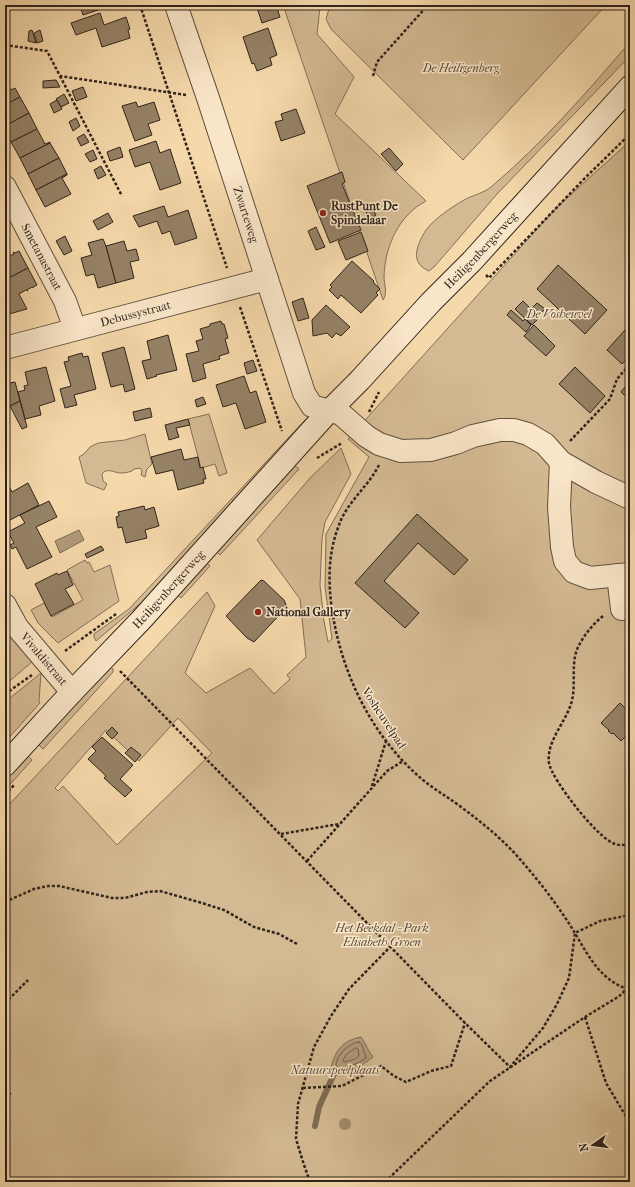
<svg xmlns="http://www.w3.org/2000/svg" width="635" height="1187" font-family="'IM FELL French Canon',serif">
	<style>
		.green { fill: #d4ba93; stroke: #826f58; fill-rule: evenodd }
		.water { fill: #b29b7a; stroke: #7e6b54 }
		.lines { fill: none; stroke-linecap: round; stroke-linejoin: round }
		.shore { stroke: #70604b; stroke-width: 1 }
		.stream { stroke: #7e6b54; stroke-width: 6 }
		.building { fill: #968266; stroke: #2f241c }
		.minor-casing { stroke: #615140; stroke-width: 24 }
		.secondary-casing { stroke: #2f241c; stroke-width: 24 }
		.path { stroke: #2f241c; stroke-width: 2.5; stroke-dasharray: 3 2; stroke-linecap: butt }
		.minor { stroke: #f9e6c8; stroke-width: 22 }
		.secondary { stroke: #f9e6c8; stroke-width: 22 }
		.tree { fill: #9f8a6d }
		.poi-dot { fill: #8f2418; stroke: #f9e6c8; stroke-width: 1.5 }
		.labels { text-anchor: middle; stroke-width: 3; stroke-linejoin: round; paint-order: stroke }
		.park-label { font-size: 12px; font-style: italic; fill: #584a3a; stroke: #f9e6c8 }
		.poi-label { font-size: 12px; font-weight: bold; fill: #2f241c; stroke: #f9e6c8; text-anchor: start }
		.street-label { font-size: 12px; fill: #2f241c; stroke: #f9e6c8 }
	</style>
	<rect width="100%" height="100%" fill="#f6d9ab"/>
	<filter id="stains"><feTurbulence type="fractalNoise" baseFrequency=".005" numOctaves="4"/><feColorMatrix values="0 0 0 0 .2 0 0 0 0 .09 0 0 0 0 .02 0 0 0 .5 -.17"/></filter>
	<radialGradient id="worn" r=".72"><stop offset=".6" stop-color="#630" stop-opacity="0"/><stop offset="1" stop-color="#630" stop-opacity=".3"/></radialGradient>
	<g class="green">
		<path d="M 283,5 L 319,5 L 320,7 L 317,34 L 354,77 L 335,114 L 426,201 C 399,215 385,246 384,276 C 384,285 388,293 383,300 Z"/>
		<polygon points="330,5 606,5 463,160 331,29 326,19"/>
		<path d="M 630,42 L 630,56 L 497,194 L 435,266 L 429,271 C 409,263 417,244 426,230 C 433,220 453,206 464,200 C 473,195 484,193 491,187 C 543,143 586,93 630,42 Z"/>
		<path d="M 630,141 L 630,1182 L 5,1182 L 5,809 L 207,592 L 215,606 L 185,673 L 206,693 L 250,668 L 274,694 L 290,679 L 287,675 L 306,657 L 300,599 L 257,540 L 310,478 L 341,448 L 351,474 L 325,522 L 322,539 L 320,585 L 324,621 L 328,642 L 332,639 L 325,587 L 326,534 L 369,457 L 348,439 L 557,207 ZM 178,718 L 212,753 L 117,845 L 63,786 L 58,791 L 55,788 L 106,730 L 139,761 Z"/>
		<polygon points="209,414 227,473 219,476 215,464 201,468 188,419"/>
		<polygon points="305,420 309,423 148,597 96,641 94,637 94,634 129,609"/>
		<path d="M 145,434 L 152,464 L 147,469 L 145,477 L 141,475 L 142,471 L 140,468 L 134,469 L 132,471 C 129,472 125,473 121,473 C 114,473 107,467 102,474 L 103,481 L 107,484 L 104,490 L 86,483 L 79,457 L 84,454 L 90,447 L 98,443 L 125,440 Z"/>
		<polygon points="294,465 299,469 220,555 216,551"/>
		<polygon points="85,560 87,563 89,562 94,572 110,565 119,601 58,643 38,623 31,610 44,603 52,617 83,600 67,570"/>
		<polygon points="206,562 210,566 181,598 176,594"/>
		<polygon points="5,617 33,661 5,685"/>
		<polygon points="110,666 113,669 113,672 43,749 38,744"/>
		<polygon points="41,673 39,701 40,703 5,742 5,702"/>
		<polygon points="28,756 32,760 5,790 5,781"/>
	</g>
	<g class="water">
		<polygon points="79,530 84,540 60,553 55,541"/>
		<path d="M 361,1037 C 366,1044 368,1051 373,1057 C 360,1067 347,1075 330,1074 C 333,1054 340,1041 361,1037 Z"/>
	</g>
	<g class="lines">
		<g class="shore">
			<path d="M 359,1042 L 362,1045 L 366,1058 L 358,1063 L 338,1070 L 336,1070 C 334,1057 347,1044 359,1042 Z"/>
			<polygon points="356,1048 358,1049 359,1056 355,1059 344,1062 343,1060 346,1055"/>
		</g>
		<polyline class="stream" points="315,1126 319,1107 334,1074"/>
	</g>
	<g class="building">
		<polygon points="83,5 100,5 101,9 83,15 80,6"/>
		<polygon points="256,5 276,5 280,17 262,23"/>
		<polygon points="100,13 104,25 126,17 130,29 128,30 130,38 102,47 96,28 76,35 71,23"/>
		<polygon points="268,28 277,55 270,58 272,65 257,71 254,63 252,64 243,37"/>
		<polygon points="32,30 36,43 28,41 29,31"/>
		<polygon points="40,30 43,41 37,43 34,33"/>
		<polygon points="56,80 60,87 43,88 43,81"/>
		<polygon points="5,83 7,83 11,90 15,88 20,97 5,105"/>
		<polygon points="83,87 87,97 76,101 72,91"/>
		<polygon points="64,94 69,103 61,107 56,99"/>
		<polygon points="20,97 29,113 5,126 5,105"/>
		<polygon points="57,100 62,109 54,113 50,104"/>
		<polygon points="136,102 138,107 154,102 160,120 148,124 152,135 135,141 122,106"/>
		<polygon points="296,109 305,133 281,141 275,122 283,120 281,114"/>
		<polygon points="29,113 37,129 11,142 5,130 5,126"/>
		<polygon points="76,118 80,126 73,131 69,122"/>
		<polygon points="37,129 45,144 50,142 50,143 20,158 11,142"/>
		<polygon points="84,134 89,142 81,146 77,138"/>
		<polygon points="156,141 160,153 170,149 181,183 160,190 150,162 135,167 129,150"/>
		<polygon points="50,143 59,158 28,174 20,158"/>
		<polygon points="120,147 123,157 110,161 107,152"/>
		<polygon points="389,148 403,164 396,171 381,154"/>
		<polygon points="93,150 97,159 90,162 85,154"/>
		<polygon points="59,158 67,174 36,190 28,174"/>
		<polygon points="101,166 106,175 98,179 94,170"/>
		<polygon points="342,172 345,182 342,184 361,230 330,243 307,186"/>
		<polygon points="67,174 67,175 62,178 71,194 45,207 36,190"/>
		<polygon points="164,206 168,217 188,210 197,238 175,245 170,231 162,234 157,221 139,227 133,216"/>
		<polygon points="372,208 376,215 370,219 366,212"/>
		<polygon points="108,213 113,222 98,230 93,221"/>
		<polygon points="316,227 325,247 316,250 308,231"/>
		<polygon points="361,232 368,251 346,260 338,241"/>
		<polygon points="65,236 72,251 64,255 56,241"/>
		<polygon points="103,239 106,246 116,283 98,288 94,274 86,276 81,258 92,255 88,243"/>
		<polygon points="124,241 127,251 136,249 139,260 130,262 134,278 116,283 106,246"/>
		<polygon points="19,251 28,268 5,280 5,258 8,257 7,255 9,256 14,254 13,252 15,253"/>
		<polygon points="352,261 374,281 373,282 380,289 376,293 378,295 361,313 341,295 338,299 329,290 332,287 330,285"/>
		<polygon points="558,265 607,310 585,334 537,289"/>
		<polygon points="28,268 37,285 33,287 33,288 32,287 27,290 28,291 26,290 19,294 27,309 9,314 5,306 5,280"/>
		<polygon points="303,298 309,318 298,321 292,302"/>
		<polygon points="523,301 531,309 537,303 545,309 539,315 540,317 532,325 515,309"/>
		<polygon points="326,305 350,327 341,336 336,333 332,338 327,333 313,336 312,320"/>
		<polygon points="511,310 523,321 525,319 531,325 526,332 507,315"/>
		<polygon points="221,321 222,324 224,324 228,338 225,339 229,353 219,356 220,359 203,364 206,378 193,382 186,354 199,351 196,341 203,339 200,329 210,326 210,324"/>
		<polygon points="534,325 555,346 546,356 524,336"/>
		<polygon points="625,330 630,334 630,356 622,364 607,350"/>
		<polygon points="168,335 177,370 156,375 157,376 147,379 142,361 151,359 147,341"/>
		<polygon points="124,347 135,389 125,392 123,384 111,387 102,353"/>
		<polygon points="82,353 83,357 88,356 96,389 74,395 77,405 65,408 60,389 71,386 64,362 69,361 68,357"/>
		<polygon points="253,360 257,371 247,374 244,363"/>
		<polygon points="46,367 55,401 39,406 41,415 25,419 18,392 25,390 24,386 28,385 25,372"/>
		<polygon points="575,367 605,396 590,413 559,384"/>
		<polygon points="244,376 250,393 256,391 266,422 245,429 236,403 223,407 216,385"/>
		<polygon points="15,382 20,401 10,406 5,384"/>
		<polygon points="625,387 630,391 630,395 627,398 621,392"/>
		<polygon points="203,397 206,404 197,407 195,400"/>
		<polygon points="20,401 27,427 22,429 10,406"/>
		<polygon points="150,408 152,417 135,421 133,412"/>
		<polygon points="188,419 190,425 176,428 179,437 169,440 165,425"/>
		<polygon points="181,449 184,460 198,457 200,468 203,467 206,479 203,479 204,483 178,490 173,470 156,474 151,457"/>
		<polygon points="5,480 6,480 12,492 28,483 39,505 10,520 6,513 5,514"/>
		<polygon points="49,501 57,517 36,527 52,557 27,569 16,547 12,549 10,545 14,543 8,532 25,523 20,515"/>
		<polygon points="144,506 145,510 154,507 159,526 145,530 147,538 126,543 122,527 118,528 116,517 119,516 118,512"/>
		<polygon points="417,514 468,560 454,575 418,543 384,581 419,613 405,628 355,583"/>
		<polygon points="101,546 104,550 87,558 85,554"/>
		<polygon points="67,571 73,585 65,589 74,604 51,616 35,584 57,573 58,575"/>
		<polygon points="261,580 264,581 284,600 287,607 254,642 247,638 226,616"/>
		<polygon points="620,703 628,711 629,709 630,710 630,732 621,741 613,733 612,734 608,731 609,730 601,723"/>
		<polygon points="112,727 118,733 112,739 106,733"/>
		<polygon points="102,737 133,765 120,779 132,790 125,797 104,778 106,776 88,759 96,751 92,747"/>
		<polygon points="131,747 141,755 135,762 125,753"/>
	</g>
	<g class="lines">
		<g class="minor-casing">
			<g id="minor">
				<path id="s1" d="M 176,5 L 208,98 L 304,393 L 312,406 L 341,414 L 366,436 L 379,444 L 401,451 L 431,450 L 456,443 L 473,436 L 500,430 L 514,430 L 528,434 L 545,444 L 561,462 L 596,482 L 630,498"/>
				<path id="s2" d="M 5,187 L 65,301 L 75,329"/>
				<path id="s3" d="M 5,348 L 267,279"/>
				<polyline points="561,462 559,507 562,547 565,561 574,572 590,578 630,574"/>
				<polyline points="618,575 622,609"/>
				<path id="s4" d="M 5,605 L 17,627 L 72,692"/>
			</g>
		</g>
		<g class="secondary-casing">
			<g id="secondary">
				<path id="s5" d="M 5,765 L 72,692 L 142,619 L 329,411 L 360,380 L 431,302 L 472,261 L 630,87"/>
			</g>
		</g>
		<g class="path">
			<polyline points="140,5 227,268"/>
			<polyline points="5,45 47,51 60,76 186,95"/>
			<polyline points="60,76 122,196"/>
			<polyline points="373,76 377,62 428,5"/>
			<polyline points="486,275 489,278 585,178 630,134"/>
			<polyline points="240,307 282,431"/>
			<polyline points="369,412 379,392"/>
			<polyline points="570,441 610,399 617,379 630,364"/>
			<polyline points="317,458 342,443"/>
			<path d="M 379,465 C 368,487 347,502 339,525 C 328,553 328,581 332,610 C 342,675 372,737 423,780 C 435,790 448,797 461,807 C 484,824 506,842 524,864 C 538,880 552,898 564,916 C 584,944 594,979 630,990"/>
			<path d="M 603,616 C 593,624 584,635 578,647 C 570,665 577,685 571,704 C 565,723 546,742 549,763 C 552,780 598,839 615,844 C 620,846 625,845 630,843"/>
			<polyline points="65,651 116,614"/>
			<polyline points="120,671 465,1023 510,1067 543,1028 557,1004 569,978 575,933 600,921 630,915"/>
			<polyline points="5,694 32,675"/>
			<polyline points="372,786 386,741"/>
			<polyline points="5,795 15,784"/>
			<polyline points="281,834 339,824"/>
			<polyline points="307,861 387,771 403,761"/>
			<polyline points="5,902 34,889 48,886 59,886 112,898 125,898 147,892 160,891 202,903 224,910 254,927 279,934 297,944"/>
			<polyline points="5,1003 28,980"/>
			<polyline points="585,1017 606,1083 630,1123"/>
			<polyline points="303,1088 342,1086 381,1066 394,1076 406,1082 431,1071 451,1066 465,1023"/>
			<polyline points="5,1089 11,1095"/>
			<polyline points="310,1182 303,1162 296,1139 298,1104 314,1047 331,1016 349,989 390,947"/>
			<polyline points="385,1182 490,1081 585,1017 618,997 623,993 625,989"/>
		</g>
		<use href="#minor" class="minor"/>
		<use href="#secondary" class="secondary"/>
	</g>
	<circle class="tree" cx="345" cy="1124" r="6"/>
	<g class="poi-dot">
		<circle cx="323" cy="213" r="4"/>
		<circle cx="258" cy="612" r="4"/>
	</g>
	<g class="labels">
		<g class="park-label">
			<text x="461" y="72">De Heiligenberg</text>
			<text x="559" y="318">De Vosheuvel</text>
			<text x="382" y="932">Het Beekdal - Park<tspan x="382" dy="14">Elisabeth Groen</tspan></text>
			<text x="335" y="1074">Natuurspeelplaats</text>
		</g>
		<g class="poi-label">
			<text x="331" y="210">RustPunt De<tspan x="331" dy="14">Spindelaar</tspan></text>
			<text x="266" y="616">National Gallery</text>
		</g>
		<g class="street-label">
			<text dy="4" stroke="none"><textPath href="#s1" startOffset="221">Zwarteweg</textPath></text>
			<text dy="4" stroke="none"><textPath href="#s5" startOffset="701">Heiligenbergerweg</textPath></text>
			<text dy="4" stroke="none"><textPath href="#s2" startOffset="79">Smetanastraat</textPath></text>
			<text dy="4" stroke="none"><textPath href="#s3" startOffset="135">Debussystraat</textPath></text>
			<text dy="4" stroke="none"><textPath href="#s5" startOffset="240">Heiligenbergerweg</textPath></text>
			<text dy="4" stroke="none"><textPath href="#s4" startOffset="67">Vivaldistraat</textPath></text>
			<text transform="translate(384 718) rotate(57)" y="4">Vosheuvelpad</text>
		</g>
	</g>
	<rect width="635" height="1187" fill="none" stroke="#f6d9ab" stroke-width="20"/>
	<rect x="6" y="6" width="623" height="1175" fill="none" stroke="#2f241c" stroke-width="2"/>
	<rect x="10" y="10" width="615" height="1167" fill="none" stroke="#2f241c"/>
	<g transform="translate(593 1145) rotate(256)" stroke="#f9e6c8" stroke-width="3" paint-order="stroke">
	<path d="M0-3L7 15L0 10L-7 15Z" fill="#2f241c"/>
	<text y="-6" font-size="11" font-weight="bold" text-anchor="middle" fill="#2f241c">N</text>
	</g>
	<rect width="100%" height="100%" filter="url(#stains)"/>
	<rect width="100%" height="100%" fill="url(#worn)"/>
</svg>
